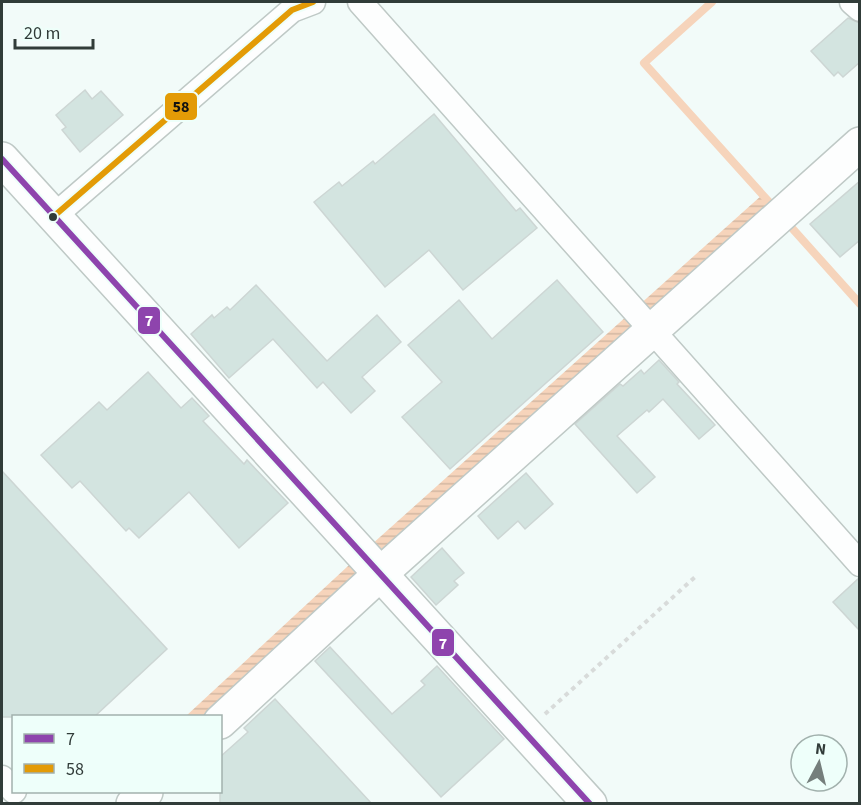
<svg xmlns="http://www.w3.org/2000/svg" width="861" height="805" font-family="'Source Sans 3',sans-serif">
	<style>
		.water { fill: url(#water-rules) }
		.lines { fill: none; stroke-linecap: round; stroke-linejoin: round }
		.stream { stroke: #f6d4bb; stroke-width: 8 }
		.building { fill: #d3e4e0; stroke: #cdd6d4; stroke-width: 1.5 }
		.street-casing { stroke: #bfc9c6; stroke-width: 27 }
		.secondary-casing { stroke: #bfc9c6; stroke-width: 36 }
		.path { stroke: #d8dbda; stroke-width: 4; stroke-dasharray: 4.5 4.5; stroke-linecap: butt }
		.street { stroke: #fdfefe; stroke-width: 24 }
		.secondary { stroke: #fdfefe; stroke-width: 33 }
		.bus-1-casing { stroke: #eefffa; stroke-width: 10 }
		.bus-2-casing { stroke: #eefffa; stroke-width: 10 }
		.bus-1 { stroke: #8e44ad; stroke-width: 6 }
		.bus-2 { stroke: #e39b06; stroke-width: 6 }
		.bus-dot { fill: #313c39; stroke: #eefffa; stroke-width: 2 }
		.line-badge { stroke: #eefffa; stroke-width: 2 }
		.badge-label { font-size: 16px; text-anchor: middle; font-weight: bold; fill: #fff }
		.pale-badge-label { font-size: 16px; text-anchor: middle; font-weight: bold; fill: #111 }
	</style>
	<defs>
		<pattern id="water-rules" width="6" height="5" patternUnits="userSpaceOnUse" patternTransform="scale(1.5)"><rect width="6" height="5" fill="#f6d4bb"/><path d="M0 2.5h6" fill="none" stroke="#d3b7a2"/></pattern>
	</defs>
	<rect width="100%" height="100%" fill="#f2fbf9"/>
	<polygon class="water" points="762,195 770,203 369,563 204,716 186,716 361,554"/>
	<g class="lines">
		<g class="stream">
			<polyline points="712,2 644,63 770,203"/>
			<polyline points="791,227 860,304"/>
		</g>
	</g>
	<g class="building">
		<polygon points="848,18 860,23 860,62 843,77 838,72 834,76 811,51"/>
		<polygon points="85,90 92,99 101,91 123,115 80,152 62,130 66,127 56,115"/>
		<polygon points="434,114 516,211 520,208 537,228 463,290 429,250 385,287 314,202 339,182 342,186 373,161 375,164"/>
		<polygon points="860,181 860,240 840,257 810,224"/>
		<polygon points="557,280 603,332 450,469 402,417 442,382 408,345 459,300 492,339"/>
		<polygon points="256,285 327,361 377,315 401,342 362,377 375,391 351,413 323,382 317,388 273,339 229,378 191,334 212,315 214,318 227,307 230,310"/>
		<polygon points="659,360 679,382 677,384 715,425 699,439 663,399 649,412 647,410 617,436 655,477 637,493 575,424 620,384 623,386 641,370 644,374"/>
		<polygon points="148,372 181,408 192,398 209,416 203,421 244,464 247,460 288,503 239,548 189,492 139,538 129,528 126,531 80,481 72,488 41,455 99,402 107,410"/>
		<polygon points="2,471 167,649 94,717 2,717"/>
		<polygon points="526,473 553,504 525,529 518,521 498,539 478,516"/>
		<polygon points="442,548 464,573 454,581 458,585 436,605 411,577"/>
		<polygon points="859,578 860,578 860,631 833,602"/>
		<polygon points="330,647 392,714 425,685 421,681 437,666 504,739 441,797 315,661"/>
		<polygon points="275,699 372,804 220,804 220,757 248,732 244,728"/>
	</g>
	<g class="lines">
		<g class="street-casing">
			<g id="street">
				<polyline points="360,2 860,564"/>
				<polyline points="852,2 860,9"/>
				<polyline points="53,217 292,10 313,2"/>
				<polyline points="2,778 14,791"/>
			</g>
		</g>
		<g class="secondary-casing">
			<g id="secondary">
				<polyline points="2,159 590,804"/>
				<polyline points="220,722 379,575 860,144"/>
				<polyline points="133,804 146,792"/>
			</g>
		</g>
		<polyline class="path" points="545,714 695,577"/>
		<use href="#street" class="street"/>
		<use href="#secondary" class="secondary"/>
		<g class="bus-1-casing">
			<polyline id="bus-1" points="2,159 590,804"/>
		</g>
		<g class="bus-2-casing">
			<polyline id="bus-2" points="53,217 292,10 313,2"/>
		</g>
		<use href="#bus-1" class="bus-1"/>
		<use href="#bus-2" class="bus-2"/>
	</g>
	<circle class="bus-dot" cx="53" cy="217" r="5"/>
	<g class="line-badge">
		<rect x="164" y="92" width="34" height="29" rx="6" fill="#e39b06"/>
		<rect x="137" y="306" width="24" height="29" rx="6" fill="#8e44ad"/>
		<rect x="431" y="628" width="24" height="29" rx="6" fill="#8e44ad"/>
	</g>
	<g class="badge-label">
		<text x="149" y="326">7</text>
		<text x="443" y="649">7</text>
	</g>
	<g class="pale-badge-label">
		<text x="181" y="112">58</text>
	</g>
	<rect width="861" height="805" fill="none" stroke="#313c39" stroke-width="6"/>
	<rect x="12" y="715" width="210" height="78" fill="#eefffa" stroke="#a2b1ad" stroke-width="1.5"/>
	<rect x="24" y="734" width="30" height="9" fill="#8e44ad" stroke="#a2b1ad" stroke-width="1.5"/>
	<text x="66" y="745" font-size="18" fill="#313c39">7</text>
	<rect x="24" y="764" width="30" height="9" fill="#e39b06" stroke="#a2b1ad" stroke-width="1.5"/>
	<text x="66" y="775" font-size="18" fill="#313c39">58</text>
	<g transform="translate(819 763) rotate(7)"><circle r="28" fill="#eefffa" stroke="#a2b1ad" stroke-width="1.5"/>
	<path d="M0-4.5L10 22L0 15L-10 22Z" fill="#757f7c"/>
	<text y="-9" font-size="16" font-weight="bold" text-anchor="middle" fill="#313c39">N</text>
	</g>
	<path d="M15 39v9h78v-9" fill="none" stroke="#313c39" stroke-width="3"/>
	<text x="24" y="39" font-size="18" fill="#313c39" stroke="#eefffa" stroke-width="4.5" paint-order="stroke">20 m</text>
</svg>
